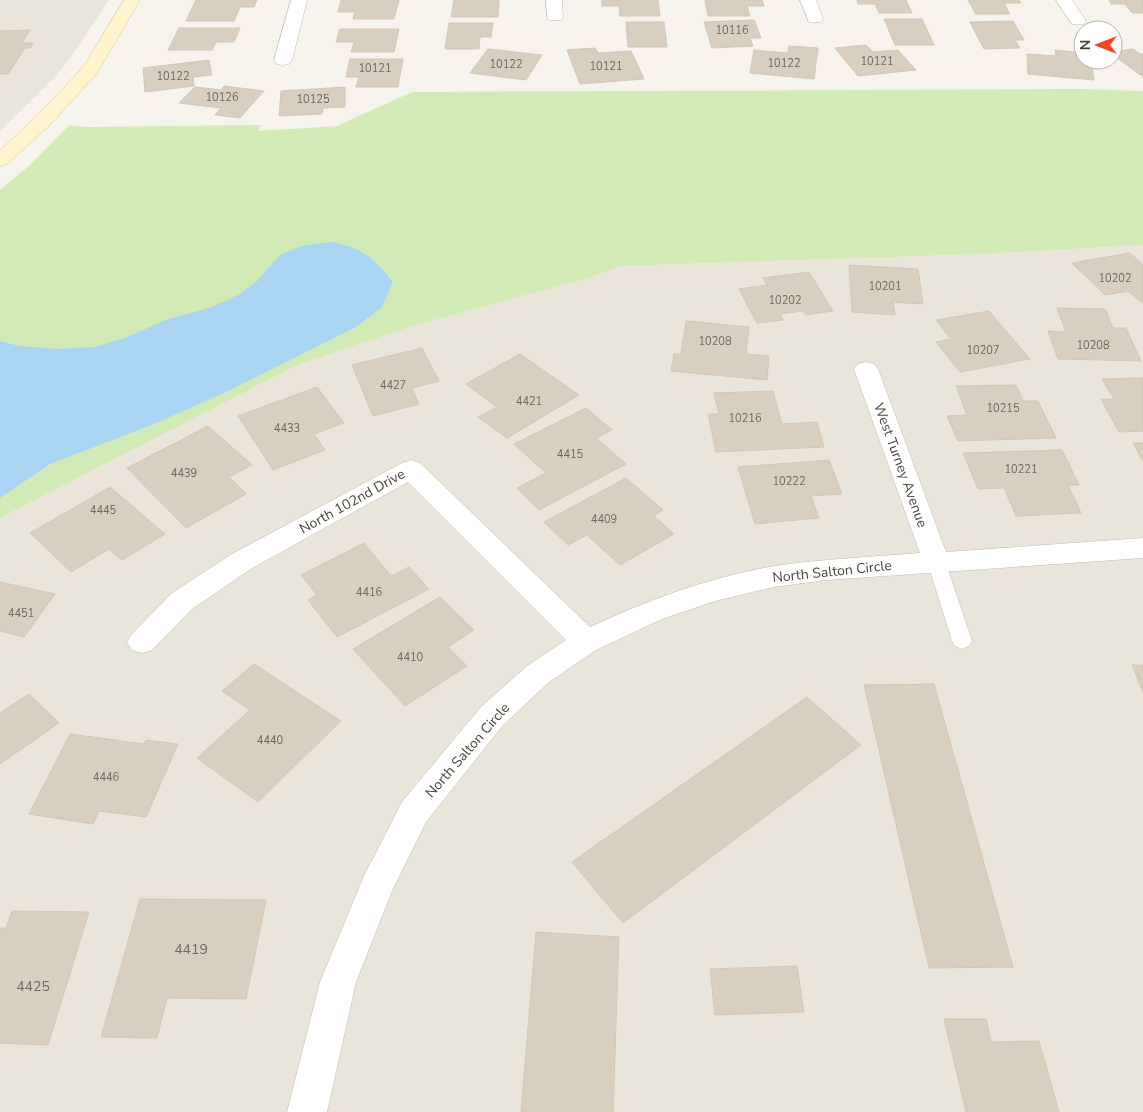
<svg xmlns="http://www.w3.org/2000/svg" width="1143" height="1112" font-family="'Nunito Sans',sans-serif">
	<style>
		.residential { fill: #eae5da }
		.green { fill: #d2eab5 }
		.water { fill: #a9d4f2 }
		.building { fill: #d8cfc1; stroke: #d3c7b4 }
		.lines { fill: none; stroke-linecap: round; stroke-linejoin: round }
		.lane-casing { stroke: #c2bbae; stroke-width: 1 }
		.street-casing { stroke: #c2bbae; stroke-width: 1 }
		.secondary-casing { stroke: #d6c79b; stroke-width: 1 }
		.lane { fill: #fff; fill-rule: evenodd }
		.street { fill: #fff; fill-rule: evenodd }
		.secondary { fill: #fff3cd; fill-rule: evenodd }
		.labels { text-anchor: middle; stroke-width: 5; stroke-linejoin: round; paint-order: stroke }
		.number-label { font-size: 11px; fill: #6e675b }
		.street-label { font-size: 14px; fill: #4b4439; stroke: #fff }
		.near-number-label { font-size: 14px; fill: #6e675b }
	</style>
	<rect width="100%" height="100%" fill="#f6f3ec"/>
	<g class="residential">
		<polygon points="0,0 109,0 73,54 53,79 0,131"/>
		<polygon points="1143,245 1143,1112 0,1112 0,518 300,364 416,325 586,279 621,266 983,254"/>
	</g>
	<polygon class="green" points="1080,89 1143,91 1143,245 983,254 621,266 586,279 416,325 300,364 0,518 0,190 30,165 69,125 86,127 261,125 258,131 337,126 412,92"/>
	<path class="water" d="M 332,242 C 363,248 373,258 393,282 L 381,308 L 356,327 L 226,392 L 154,424 L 50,464 L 0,498 L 0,341 L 19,346 L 57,349 L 95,347 L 128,337 L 165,320 L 212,307 L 240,294 L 256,282 L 280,255 L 301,246 Z"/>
	<g class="building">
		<polygon points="196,0 257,0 254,7 240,7 234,21 186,21"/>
		<polygon points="341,0 399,0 394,19 353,19 355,12 338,12"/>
		<polygon points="454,0 499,0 498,17 451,17"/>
		<polygon points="602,0 658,0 660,16 620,16 619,6 602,6"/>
		<polygon points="705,0 762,0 764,6 747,6 750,16 708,16"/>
		<polygon points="857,0 906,0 912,13 879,13 875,4 858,4"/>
		<polygon points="968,0 1019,0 1021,3 1004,3 1010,14 976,14"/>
		<polygon points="1109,0 1143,0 1143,13 1132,13 1125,4 1111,4"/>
		<polygon points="884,19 922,19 934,45 895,45"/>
		<polygon points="754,20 761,38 750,38 753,46 712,48 704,22"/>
		<polygon points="1013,21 1024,40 1015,40 1020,48 984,49 970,22"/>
		<polygon points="626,22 664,22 667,47 628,47"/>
		<polygon points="449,23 493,23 491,37 480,37 479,49 445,49"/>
		<polygon points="179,28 240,28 234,42 216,42 212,50 168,50"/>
		<polygon points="340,29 399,29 394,52 351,52 354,42 336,42"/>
		<polygon points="30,30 22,43 33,43 30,48 25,48 8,74 0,74 0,31"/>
		<polygon points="866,45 873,52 898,50 916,70 858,76 835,48"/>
		<polygon points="789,46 818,48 814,79 750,73 754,50 788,53"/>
		<polygon points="595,48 598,53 631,51 644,79 580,84 567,50"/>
		<polygon points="488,49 542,55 526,80 470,73"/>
		<polygon points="1133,49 1140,54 1143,54 1143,77 1113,55 1113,52"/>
		<polygon points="1055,50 1083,53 1083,60 1091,60 1094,80 1028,74 1027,54 1056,56"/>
		<polygon points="350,59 403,59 398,87 356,87 359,77 346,77"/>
		<polygon points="209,60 212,75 193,77 194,86 145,92 143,68"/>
		<polygon points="224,86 264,91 240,118 215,115 221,108 179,103 195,87 221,90"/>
		<polygon points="345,87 345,107 323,108 322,114 279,116 281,91"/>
		<polygon points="1130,253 1143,265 1143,303 1128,291 1105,295 1072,263"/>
		<polygon points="849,265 918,269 923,304 893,302 895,315 852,312"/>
		<polygon points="809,272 833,311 806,315 803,311 780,314 783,320 757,323 739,289 767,285 763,278"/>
		<polygon points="1057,308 1105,309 1113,328 1126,328 1141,361 1058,359 1048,331 1066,332"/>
		<polygon points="989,311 1030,359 960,372 936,342 951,339 936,320"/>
		<polygon points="686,321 749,327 746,354 769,356 767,380 671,371 674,354 681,354"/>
		<polygon points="422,348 439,381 412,388 419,404 373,416 352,365"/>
		<polygon points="520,354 579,395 507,438 478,417 497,407 466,384"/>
		<polygon points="1143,378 1143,431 1119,432 1101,399 1114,399 1102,379"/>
		<polygon points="1016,385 1023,401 1038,401 1056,438 958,441 947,416 967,415 956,386"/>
		<polygon points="317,387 344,423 314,434 325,450 273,470 238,416"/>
		<polygon points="773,391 782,424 817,422 824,447 716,452 708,414 719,414 714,393"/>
		<polygon points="586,408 612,430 596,438 626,464 539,510 517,488 546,473 514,444"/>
		<polygon points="208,426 252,465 229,477 246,494 186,528 127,468"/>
		<polygon points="1133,443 1143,443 1143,461"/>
		<polygon points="1062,450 1079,485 1068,485 1081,513 1016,516 1004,488 978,489 963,453"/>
		<polygon points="829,460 842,494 811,496 819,518 755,524 738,467"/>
		<polygon points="626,478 663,510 654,516 674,534 620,565 587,535 568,545 544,522"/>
		<polygon points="110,487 165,534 122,560 109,549 71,572 30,533"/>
		<polygon points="364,543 391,576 409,567 429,589 337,637 308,600 317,595 301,575"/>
		<polygon points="0,582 55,594 24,637 0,631"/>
		<polygon points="440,597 474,630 448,647 467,666 405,706 353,649"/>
		<polygon points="254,664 341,721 258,802 197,758 250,710 222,691"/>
		<polygon points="1132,665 1143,665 1143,692"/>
		<polygon points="934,684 1013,967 929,968 864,685"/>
		<polygon points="29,694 59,723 0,764 0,713"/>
		<polygon points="807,697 861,745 623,923 572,862"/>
		<polygon points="70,734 144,744 146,740 178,744 146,817 99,811 93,824 29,814"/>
		<polygon points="140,899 266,900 246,999 167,998 157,1038 101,1037"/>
		<polygon points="12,911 89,912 48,1045 0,1043 0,928 6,928"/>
		<polygon points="536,932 619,937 613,1112 521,1112"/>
		<polygon points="797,966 804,1012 715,1015 710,969"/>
		<polygon points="944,1019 986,1019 991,1042 1039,1041 1059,1112 966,1112"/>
	</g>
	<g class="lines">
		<g class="lane-casing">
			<polygon id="lane" points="936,554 943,556 945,561 972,641 969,646 962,649 955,646 952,641 927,561 929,556"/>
		</g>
		<g class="street-casing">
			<g id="street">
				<polygon points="291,0 307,0 292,60 289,64 283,65 277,64 274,60"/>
				<polygon points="546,0 562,0 563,17 561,20 549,20 547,17"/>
				<polygon points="800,0 816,0 823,19 821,22 809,22"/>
				<polygon points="1056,0 1072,0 1086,21 1084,24 1072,24"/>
				<path d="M 866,362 L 874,364 L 878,369 L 946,552 L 1143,538 L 1143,558 L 827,580 L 773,587 L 715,601 L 662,619 L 596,650 L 549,682 L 503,725 L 426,822 L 392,891 L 356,982 L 327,1112 L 287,1112 L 320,982 L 364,876 L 402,802 L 481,707 L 527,666 L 566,640 L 408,482 L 252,568 L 192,609 L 152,650 L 142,653 L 132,650 L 127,642 L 132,634 L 172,593 L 232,554 L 402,463 L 411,460 L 420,463 L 590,627 C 648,600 710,577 775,566 C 823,559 871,557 920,553 L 854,369 L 858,364 Z"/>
			</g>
		</g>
		<g class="secondary-casing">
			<polygon id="secondary" points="124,0 140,0 97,73 49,126 7,164 0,166 0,150 35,118 84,66"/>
		</g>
		<use href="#lane" class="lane"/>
		<use href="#street" class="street"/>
		<use href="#secondary" class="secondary"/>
	</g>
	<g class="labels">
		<g class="number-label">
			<text x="732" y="34">10116</text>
			<text x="877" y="65">10121</text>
			<text x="784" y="67">10122</text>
			<text x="506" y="68">10122</text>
			<text x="606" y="70">10121</text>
			<text x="375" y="72">10121</text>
			<text x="173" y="80">10122</text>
			<text x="222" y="101">10126</text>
			<text x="313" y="103">10125</text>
			<text x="1115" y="282">10202</text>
			<text x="885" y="290">10201</text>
			<text x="785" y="304">10202</text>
			<text x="715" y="345">10208</text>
			<text x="1093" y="349">10208</text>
			<text x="983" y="354">10207</text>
			<text x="393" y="389">4427</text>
			<text x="529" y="405">4421</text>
			<text x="1003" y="412">10215</text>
			<text x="745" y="422">10216</text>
			<text x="287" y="432">4433</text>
			<text x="570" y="458">4415</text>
			<text x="1021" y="473">10221</text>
			<text x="184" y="477">4439</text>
			<text x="789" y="485">10222</text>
			<text x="103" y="514">4445</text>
			<text x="604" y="523">4409</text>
			<text x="369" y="596">4416</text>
			<text x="21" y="617">4451</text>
			<text x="410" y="661">4410</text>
			<text x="270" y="744">4440</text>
			<text x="106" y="781">4446</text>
		</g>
		<g class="street-label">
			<text transform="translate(901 465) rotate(70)" y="5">West Turney Avenue</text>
			<text transform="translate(352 501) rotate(-29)" y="5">North 102nd Drive</text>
			<text transform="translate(832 571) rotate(-6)" y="5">North Salton Circle</text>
			<text transform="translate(467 750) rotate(-49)" y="5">North Salton Circle</text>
		</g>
		<g class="near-number-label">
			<text x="191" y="954">4419</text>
			<text x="33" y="991">4425</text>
		</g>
	</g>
	<g transform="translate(1098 45) rotate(270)"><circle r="24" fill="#ffffff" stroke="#b7b4b0"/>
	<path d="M0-4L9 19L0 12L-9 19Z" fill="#fc3f1d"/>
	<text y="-8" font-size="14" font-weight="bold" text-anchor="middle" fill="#4b4439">N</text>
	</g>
</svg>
